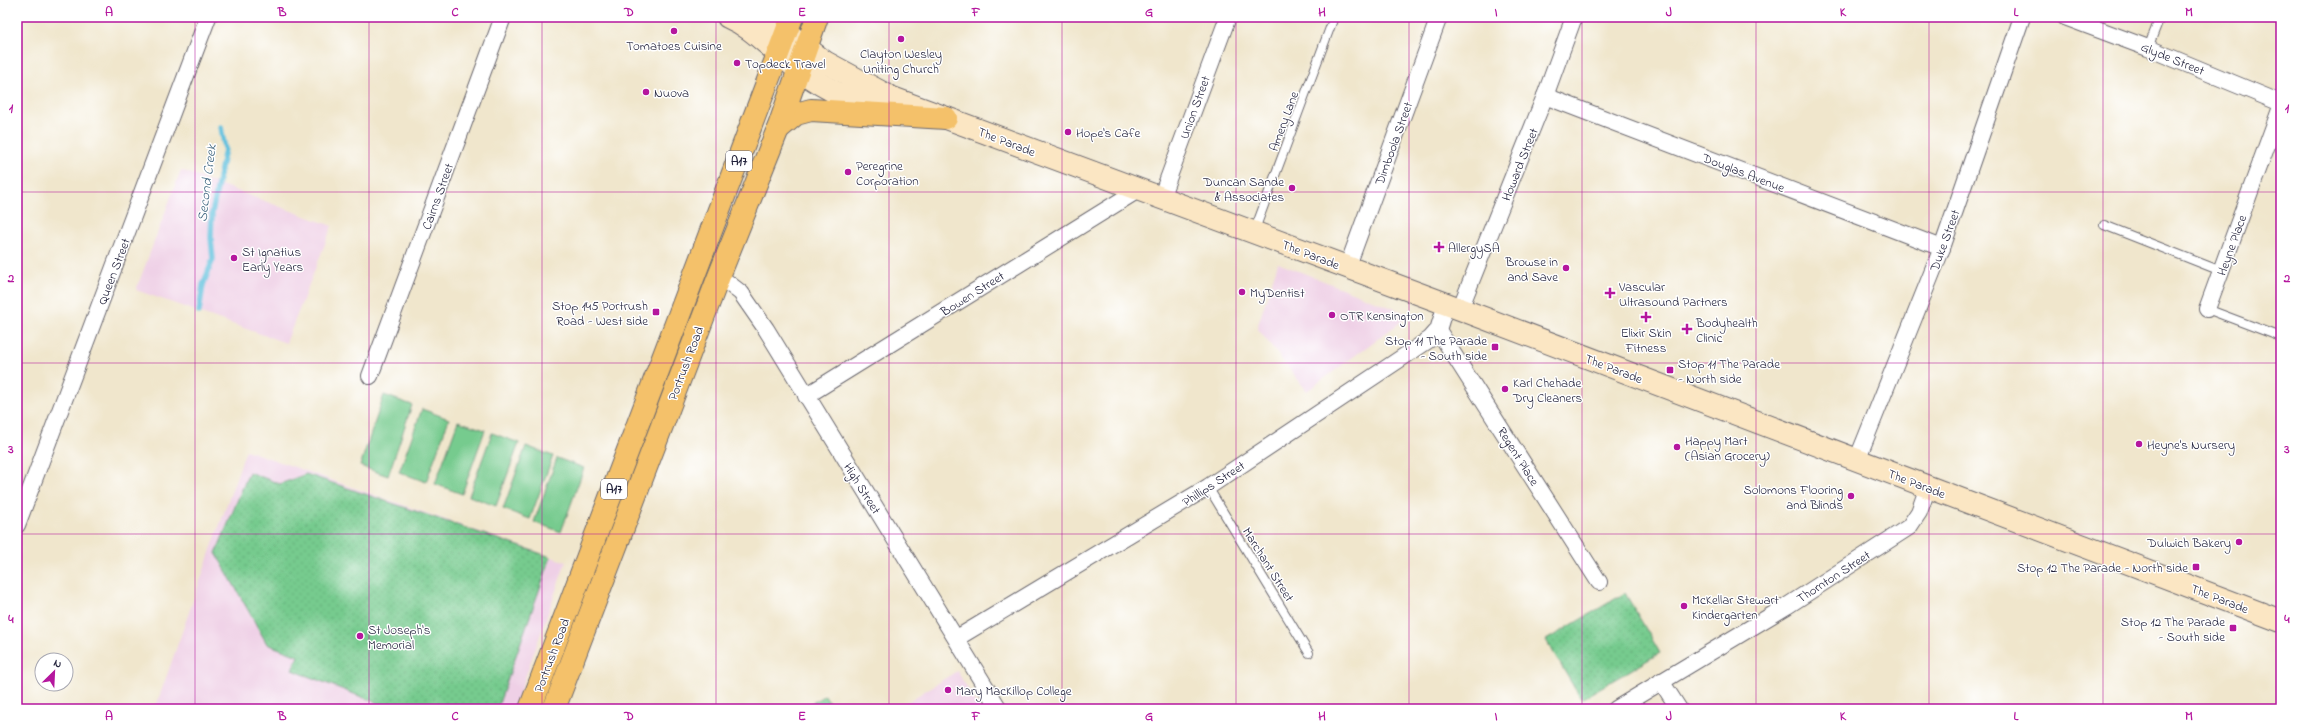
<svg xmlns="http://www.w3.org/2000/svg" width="2298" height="726" font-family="'Indie Flower',sans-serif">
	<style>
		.built { fill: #efd0e6 }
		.park { fill: url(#park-dots); stroke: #4c7664 }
		.pitch { fill: #76cb8e; stroke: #4c7664 }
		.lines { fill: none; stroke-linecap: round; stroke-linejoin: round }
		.stream { stroke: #5fc0dd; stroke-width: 5.5 }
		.lane-casing { stroke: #6a676e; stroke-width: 10 }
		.street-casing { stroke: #6a676e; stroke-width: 18 }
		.secondary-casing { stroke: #6a676e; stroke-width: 24 }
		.highway-casing { stroke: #6a676e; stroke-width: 24 }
		.lane { stroke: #fff; stroke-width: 8 }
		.street { stroke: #fff; stroke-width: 16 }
		.secondary { stroke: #fbe6c3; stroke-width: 22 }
		.highway { stroke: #f4c16a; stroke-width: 22 }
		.grid { fill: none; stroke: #b5179e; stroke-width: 1; stroke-opacity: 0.55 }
		.poi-dot { fill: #b5179e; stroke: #fff; stroke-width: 1.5 }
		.labels { text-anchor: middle; stroke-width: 3; stroke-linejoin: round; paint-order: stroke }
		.shield { fill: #fff; stroke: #646476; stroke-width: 1 }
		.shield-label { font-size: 12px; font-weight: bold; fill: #22223b }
		.poi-label { font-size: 13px; fill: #22223b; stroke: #fff; text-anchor: start }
		.street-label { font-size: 13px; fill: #22223b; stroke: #fff }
		.water-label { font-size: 14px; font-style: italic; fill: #3a617c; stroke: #fff }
		.neatline { fill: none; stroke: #b5179e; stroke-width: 1.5 }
		.grid-label { font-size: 13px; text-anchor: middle; font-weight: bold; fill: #b5179e }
	</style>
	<defs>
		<pattern id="park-dots" width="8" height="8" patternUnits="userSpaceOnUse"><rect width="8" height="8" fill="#76cb8e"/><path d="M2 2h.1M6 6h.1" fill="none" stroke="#66ae7b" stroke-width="1.8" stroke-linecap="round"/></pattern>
	</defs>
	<rect width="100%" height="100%" fill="#fff"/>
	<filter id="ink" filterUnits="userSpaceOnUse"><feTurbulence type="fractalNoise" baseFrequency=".025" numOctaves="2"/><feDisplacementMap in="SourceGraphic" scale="8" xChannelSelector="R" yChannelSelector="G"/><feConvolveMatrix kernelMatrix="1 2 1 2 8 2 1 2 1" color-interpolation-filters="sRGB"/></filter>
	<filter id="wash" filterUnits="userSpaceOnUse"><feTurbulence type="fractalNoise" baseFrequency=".012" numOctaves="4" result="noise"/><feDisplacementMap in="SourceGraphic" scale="16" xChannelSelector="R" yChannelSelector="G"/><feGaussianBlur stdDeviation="0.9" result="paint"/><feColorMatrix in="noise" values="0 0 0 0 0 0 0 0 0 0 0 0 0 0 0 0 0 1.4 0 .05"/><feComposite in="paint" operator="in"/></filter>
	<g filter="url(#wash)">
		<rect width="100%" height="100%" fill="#f0e6cc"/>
		<g class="built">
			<polygon points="181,170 332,226 286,343 136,290"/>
			<polygon points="1278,263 1410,315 1307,391 1257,328"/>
			<polygon points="246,450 566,562 514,709 155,709"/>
			<polygon points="957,671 980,709 896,709"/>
		</g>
		<g class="park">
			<polygon points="249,472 280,484 306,474 551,557 497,709 393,709 292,670 298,656 267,644 216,553"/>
			<polygon points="1625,593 1660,653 1581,699 1546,640"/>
			<polygon points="825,695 833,709 802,709"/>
		</g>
		<g class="pitch">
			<polygon points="384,395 412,405 388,476 360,466"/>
			<polygon points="422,409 449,419 426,482 399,472"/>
			<polygon points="458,421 485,430 462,494 435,484"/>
			<polygon points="492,433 519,443 496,506 469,496"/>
			<polygon points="526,446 553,456 530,519 503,509"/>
			<polygon points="557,458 584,468 561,532 534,522"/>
		</g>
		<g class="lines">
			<polyline class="stream" points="199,312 203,285 213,259 211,238 212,213 225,149 221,127"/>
		</g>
	</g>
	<g filter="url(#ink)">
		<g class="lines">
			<g class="lane-casing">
				<g id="lane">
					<polyline points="2148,48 2160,17"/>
					<polyline points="2104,225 2221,271"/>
					<polyline points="1254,232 1334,17"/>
					<polyline points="2207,309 2281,337"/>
					<polyline points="1208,487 1309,653"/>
				</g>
			</g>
			<g class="street-casing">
				<g id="street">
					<polyline points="2065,17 2148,48 2281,103"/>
					<polyline points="1545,96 1942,248"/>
					<polyline points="1161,198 1228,17"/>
					<polyline points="1347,268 1439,17"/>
					<polyline points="719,276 741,293 766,329 999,709"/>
					<polyline points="1460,309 1545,96 1574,17"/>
					<polyline points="2207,309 2281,107"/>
					<polyline points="1438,330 1599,582"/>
					<polyline points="370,376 503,17"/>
					<polyline points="806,396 1138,190"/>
					<polyline points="1857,460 1942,248 2022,17"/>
					<polyline points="17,525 208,17"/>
					<polyline points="957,638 1208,487 1430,339 1438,330 1446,304"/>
					<polyline points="1661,681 1679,709"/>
					<polyline points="1616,709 1787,606 1909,527 1919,512 1928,487"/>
				</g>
			</g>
			<g class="secondary-casing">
				<g id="secondary">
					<path d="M 728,17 C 749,26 762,40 780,55 C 810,80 847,103 886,109"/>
					<polyline points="766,17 825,62 890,97 1460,309 2281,621"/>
				</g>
			</g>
			<g class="highway-casing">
				<g id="highway">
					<polyline points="778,129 796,114 811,110 946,118"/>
					<polyline points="530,709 792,17"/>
					<polyline points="554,709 719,276 778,129 817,17"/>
				</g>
			</g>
			<use href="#lane" class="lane"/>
			<use href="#street" class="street"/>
			<use href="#secondary" class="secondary"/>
			<use href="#highway" class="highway"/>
		</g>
	</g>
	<path class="grid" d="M 195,17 L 195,709M 369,17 L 369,709M 542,17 L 542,709M 716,17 L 716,709M 889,17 L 889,709M 1062,17 L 1062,709M 1236,17 L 1236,709M 1409,17 L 1409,709M 1582,17 L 1582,709M 1756,17 L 1756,709M 1929,17 L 1929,709M 2103,17 L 2103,709M 17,192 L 2281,192M 17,363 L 2281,363M 17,534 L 2281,534"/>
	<g class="poi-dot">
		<circle cx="674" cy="31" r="4"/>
		<circle cx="901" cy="39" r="4"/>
		<circle cx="737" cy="63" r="4"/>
		<circle cx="646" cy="92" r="4"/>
		<circle cx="1068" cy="132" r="4"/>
		<circle cx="848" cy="172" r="4"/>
		<circle cx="1292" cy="188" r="4"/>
		<path d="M1437 241h4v4h4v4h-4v4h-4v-4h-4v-4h4z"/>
		<circle cx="234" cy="258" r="4"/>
		<circle cx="1566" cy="268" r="4"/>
		<circle cx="1242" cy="292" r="4"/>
		<path d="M1608 287h4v4h4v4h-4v4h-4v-4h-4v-4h4z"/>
		<rect x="652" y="308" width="8" height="8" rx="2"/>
		<circle cx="1332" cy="315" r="4"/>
		<path d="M1644 311h4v4h4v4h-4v4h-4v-4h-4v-4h4z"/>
		<path d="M1685 323h4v4h4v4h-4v4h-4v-4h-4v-4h4z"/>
		<rect x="1491" y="343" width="8" height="8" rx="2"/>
		<rect x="1666" y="366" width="8" height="8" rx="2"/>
		<circle cx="1505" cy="389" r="4"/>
		<circle cx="2139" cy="444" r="4"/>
		<circle cx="1677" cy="447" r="4"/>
		<circle cx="1851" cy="496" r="4"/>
		<circle cx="2239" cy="542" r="4"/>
		<rect x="2192" y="563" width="8" height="8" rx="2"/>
		<circle cx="1684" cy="606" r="4"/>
		<rect x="2229" y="624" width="8" height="8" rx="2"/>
		<circle cx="360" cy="636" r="4"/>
		<circle cx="948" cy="690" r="4"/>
	</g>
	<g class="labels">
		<g class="shield">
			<rect x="726" y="151" width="26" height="20" rx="3"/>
			<rect x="601" y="479" width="26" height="20" rx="3"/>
		</g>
		<g class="shield-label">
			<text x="739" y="165">A17</text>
			<text x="614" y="493">A17</text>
		</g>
		<g class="poi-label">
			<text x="674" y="50" text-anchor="middle">Tomatoes Cuisine</text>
			<text x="901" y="58" text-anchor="middle">Clayton Wesley<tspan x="901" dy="15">Uniting Church</tspan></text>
			<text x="745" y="68">Topdeck Travel</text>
			<text x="654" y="97">Nuova</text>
			<text x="1076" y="137">Hope's Cafe</text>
			<text x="856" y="170">Peregrine<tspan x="856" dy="15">Corporation</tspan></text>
			<text x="1284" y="186" text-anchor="end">Duncan Sande<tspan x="1284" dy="15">&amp; Associates</tspan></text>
			<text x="1448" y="252">AllergySA</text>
			<text x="242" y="256">St Ignatius<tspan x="242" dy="15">Early Years</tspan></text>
			<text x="1558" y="266" text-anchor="end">Browse in<tspan x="1558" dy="15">and Save</tspan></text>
			<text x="1619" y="291">Vascular<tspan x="1619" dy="15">Ultrasound Partners</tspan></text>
			<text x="1250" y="297">MyDentist</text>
			<text x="648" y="310" text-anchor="end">Stop 145 Portrush<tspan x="648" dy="15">Road - West side</tspan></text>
			<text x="1340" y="320">OTR Kensington</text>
			<text x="1696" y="327">Bodyhealth<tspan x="1696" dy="15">Clinic</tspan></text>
			<text x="1646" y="337" text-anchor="middle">Elixir Skin<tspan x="1646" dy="15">Fitness</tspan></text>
			<text x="1487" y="345" text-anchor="end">Stop 11 The Parade<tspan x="1487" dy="15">- South side</tspan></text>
			<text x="1678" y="368">Stop 11 The Parade<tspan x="1678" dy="15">- North side</tspan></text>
			<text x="1513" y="387">Karl Chehade<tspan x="1513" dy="15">Dry Cleaners</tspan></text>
			<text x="1685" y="445">Happy Mart<tspan x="1685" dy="15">(Asian Grocery)</tspan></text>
			<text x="2147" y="449">Heyne's Nursery</text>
			<text x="1843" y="494" text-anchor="end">Solomons Flooring<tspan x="1843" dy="15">and Blinds</tspan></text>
			<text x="2231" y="547" text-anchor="end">Dulwich Bakery</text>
			<text x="2188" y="572" text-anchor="end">Stop 12 The Parade - North side</text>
			<text x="1692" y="604">McKellar Stewart<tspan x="1692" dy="15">Kindergarten</tspan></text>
			<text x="2225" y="626" text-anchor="end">Stop 12 The Parade<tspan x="2225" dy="15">- South side</tspan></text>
			<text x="368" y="634">St Joseph's<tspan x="368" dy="15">Memorial</tspan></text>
			<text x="956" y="695">Mary MacKillop College</text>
		</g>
		<g class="street-label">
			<text transform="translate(2173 58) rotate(22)" y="5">Glyde Street</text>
			<text transform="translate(1194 107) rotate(-70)" y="5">Union Street</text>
			<text transform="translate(1283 121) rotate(-70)" y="5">Amery Lane</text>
			<text transform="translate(1007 141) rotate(21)" y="5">The Parade</text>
			<text transform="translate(1393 143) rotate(-70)" y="5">Dimboola Street</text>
			<text transform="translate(1519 164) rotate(-68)" y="5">Howard Street</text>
			<text transform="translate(1744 172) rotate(21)" y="5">Douglas Avenue</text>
			<text transform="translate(437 196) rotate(-70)" y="5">Cairns Street</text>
			<text transform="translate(1944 240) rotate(-70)" y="5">Duke Street</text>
			<text transform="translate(2231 245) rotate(-70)" y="5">Heyne Place</text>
			<text transform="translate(1311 254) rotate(21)" y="5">The Parade</text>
			<text transform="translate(113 271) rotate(-69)" y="5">Queen Street</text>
			<text transform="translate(972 293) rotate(-32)" y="5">Bowen Street</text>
			<text transform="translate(685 363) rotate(-69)" y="5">Portrush Road</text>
			<text transform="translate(1614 368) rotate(21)" y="5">The Parade</text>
			<text transform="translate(1519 456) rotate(58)" y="5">Regent Place</text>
			<text transform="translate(1213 483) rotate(-33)" y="5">Phillips Street</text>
			<text transform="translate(1917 483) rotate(21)" y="5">The Parade</text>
			<text transform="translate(863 488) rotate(58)" y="5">High Street</text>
			<text transform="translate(1269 564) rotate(58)" y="5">Marchant Street</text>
			<text transform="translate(1833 576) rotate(-33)" y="5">Thornton Street</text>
			<text transform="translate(2220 598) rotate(21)" y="5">The Parade</text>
			<text transform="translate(551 655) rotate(-69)" y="5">Portrush Road</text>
		</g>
		<g class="water-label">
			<text transform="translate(206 183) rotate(-83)" y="5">Second Creek</text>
		</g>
	</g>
	<rect width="2298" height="726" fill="none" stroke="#fff" stroke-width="44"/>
	<g transform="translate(54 672) rotate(24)"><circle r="19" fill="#ffffff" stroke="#a7a7b1"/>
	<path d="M0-3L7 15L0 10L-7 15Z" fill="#b5179e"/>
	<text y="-6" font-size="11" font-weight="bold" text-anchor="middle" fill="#22223b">N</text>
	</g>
	<rect x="22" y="22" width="2254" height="682" class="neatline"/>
	<g class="grid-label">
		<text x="109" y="16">A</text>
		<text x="282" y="16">B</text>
		<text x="455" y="16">C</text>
		<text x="629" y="16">D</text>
		<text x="802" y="16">E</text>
		<text x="976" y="16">F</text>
		<text x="1149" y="16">G</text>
		<text x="1322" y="16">H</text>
		<text x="1496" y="16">I</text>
		<text x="1669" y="16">J</text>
		<text x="1843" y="16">K</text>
		<text x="2016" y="16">L</text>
		<text x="2189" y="16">M</text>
		<text x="11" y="112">1</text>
		<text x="2287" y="112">1</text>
		<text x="11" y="282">2</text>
		<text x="2287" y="282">2</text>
		<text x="11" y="453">3</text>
		<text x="2287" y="453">3</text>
		<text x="11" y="623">4</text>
		<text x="2287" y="623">4</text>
		<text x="109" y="720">A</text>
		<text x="282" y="720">B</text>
		<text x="455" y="720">C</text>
		<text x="629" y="720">D</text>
		<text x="802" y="720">E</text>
		<text x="976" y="720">F</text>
		<text x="1149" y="720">G</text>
		<text x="1322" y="720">H</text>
		<text x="1496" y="720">I</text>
		<text x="1669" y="720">J</text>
		<text x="1843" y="720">K</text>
		<text x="2016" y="720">L</text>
		<text x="2189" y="720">M</text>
	</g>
</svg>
